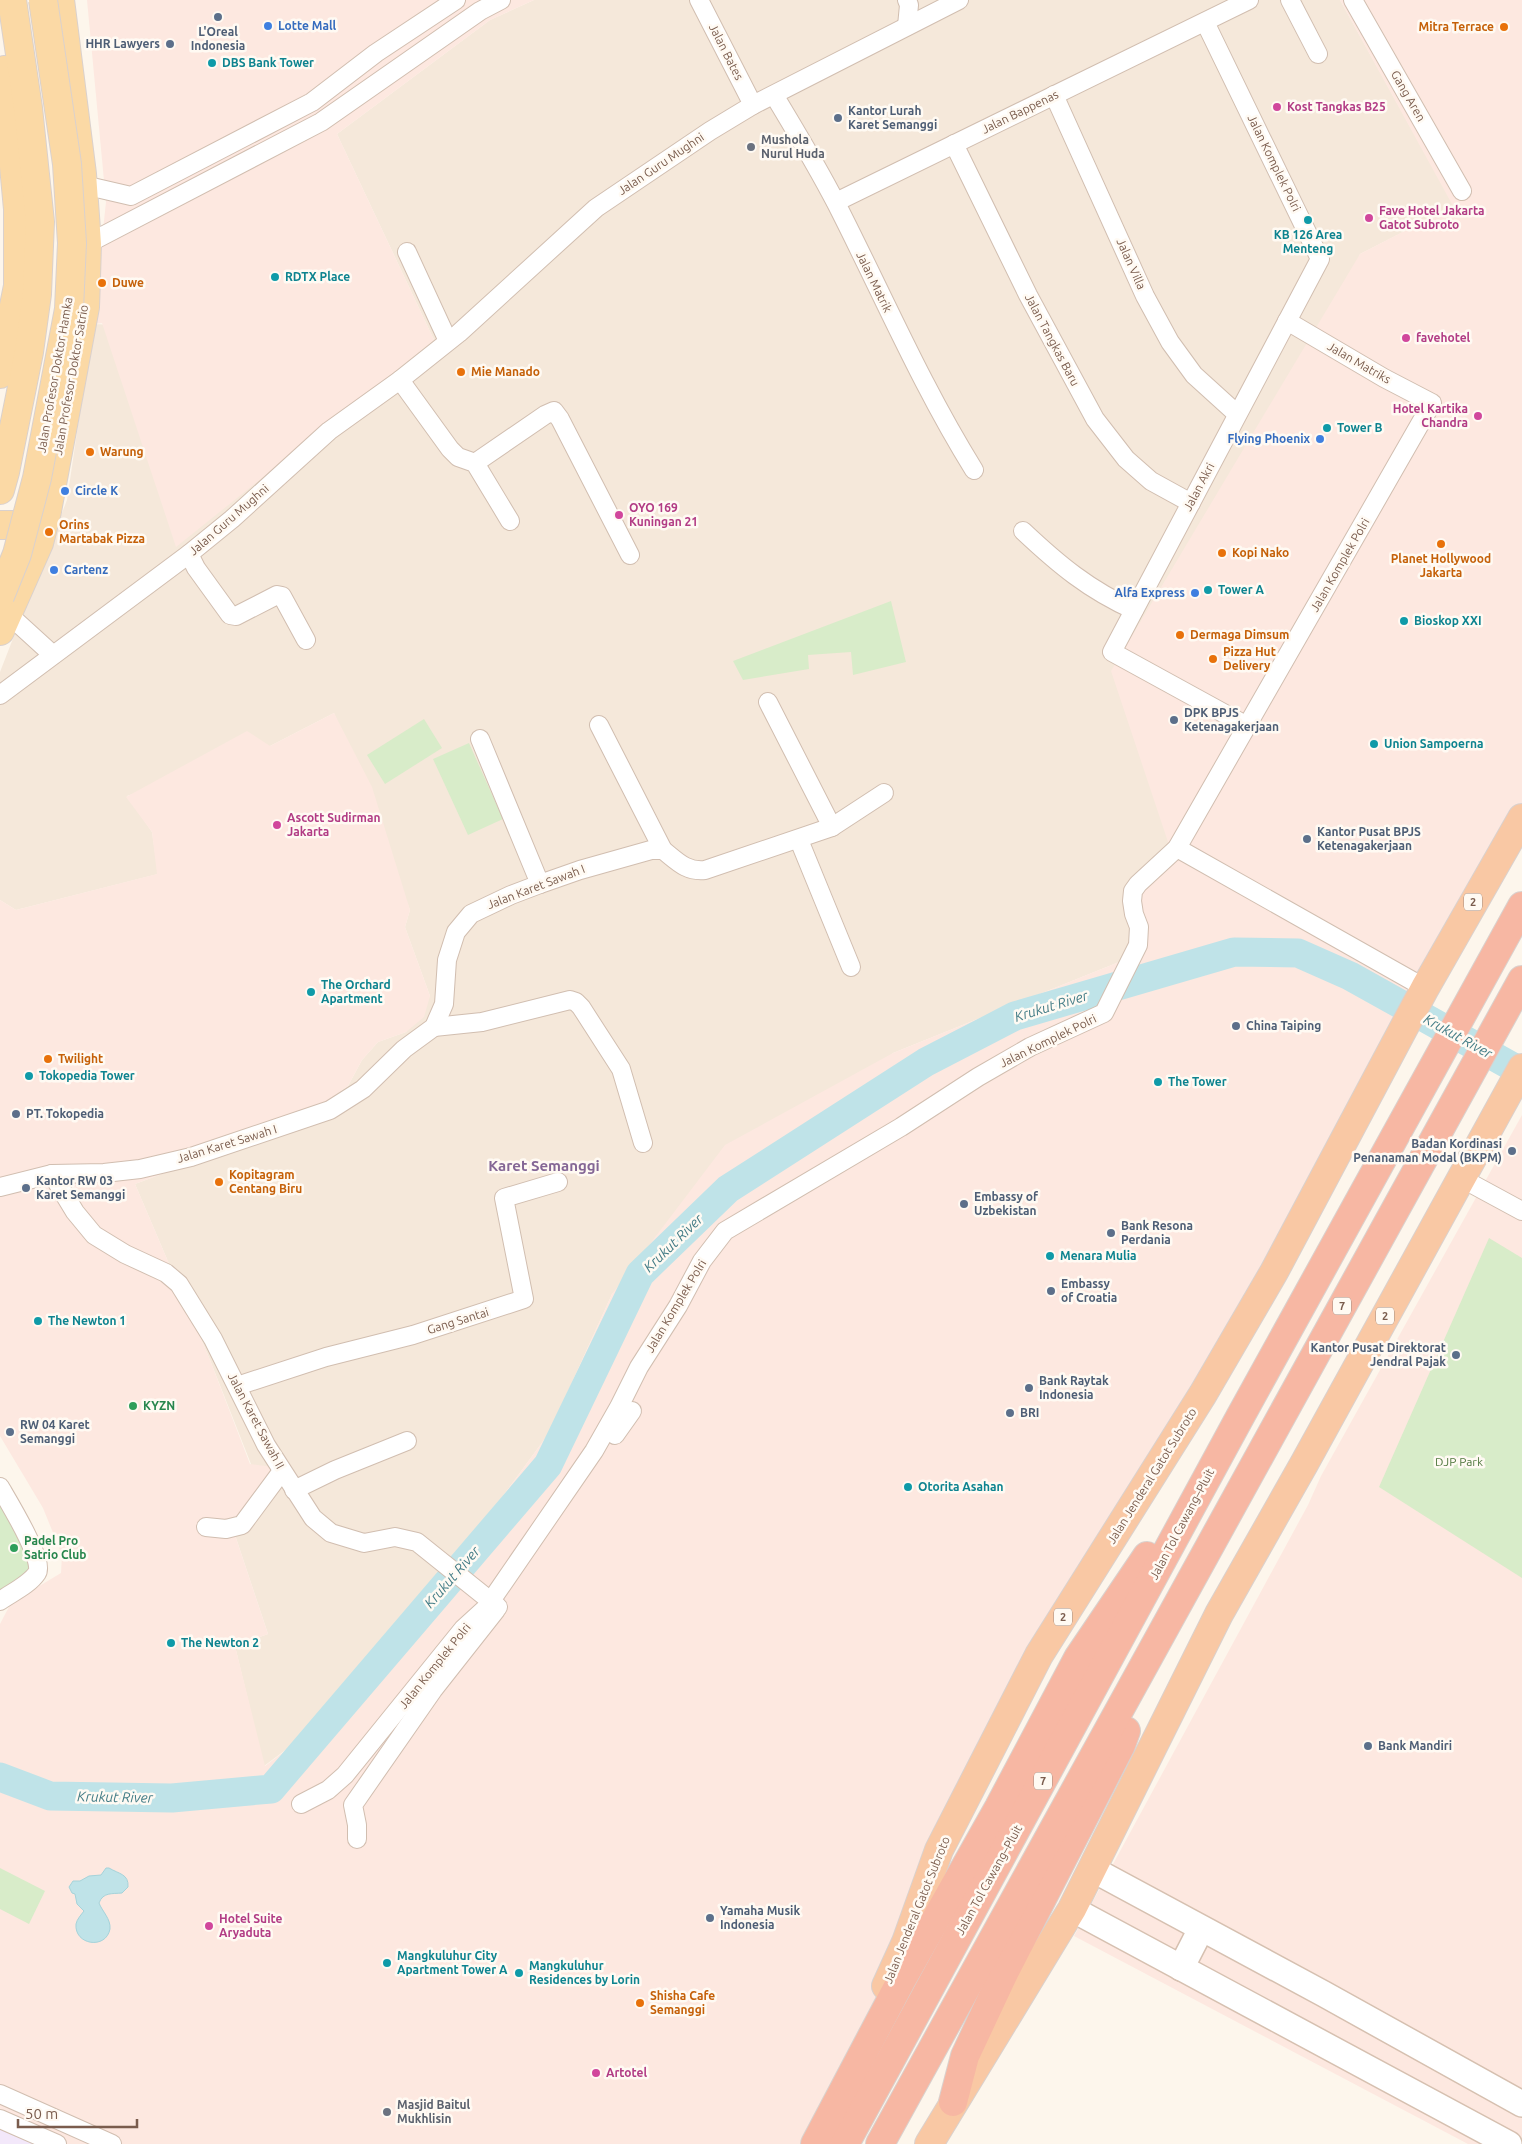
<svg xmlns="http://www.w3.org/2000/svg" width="1522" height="2144" font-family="Ubuntu,sans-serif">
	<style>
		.residential { fill: #f5e8da }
		.commercial { fill: #fde8e0 }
		.education { fill: #f3e8fa }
		.green { fill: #d8ecc9 }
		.water { fill: #bfe3e8; stroke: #a5d3da }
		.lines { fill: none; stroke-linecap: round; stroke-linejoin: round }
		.river { stroke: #bfe3e8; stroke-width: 29 }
		.minor-casing { stroke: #d1beb0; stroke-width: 20 }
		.secondary-casing { stroke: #d6c0b0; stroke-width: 28 }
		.primary-casing { stroke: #dad1cd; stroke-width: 30 }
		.trunk-casing { stroke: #dad1cd; stroke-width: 30 }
		.motorway-casing { stroke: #dad1cd; stroke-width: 30 }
		.minor { stroke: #fff; stroke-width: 18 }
		.secondary { stroke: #fff; stroke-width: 25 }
		.primary { stroke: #fbd9a5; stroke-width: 28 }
		.trunk { stroke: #f9c8a4; stroke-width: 28 }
		.motorway { stroke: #f7b7a3; stroke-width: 28 }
		.primary-bridge-casing { stroke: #dad1cd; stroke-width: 30; stroke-linecap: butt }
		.primary-bridge { stroke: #fbd9a5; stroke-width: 28 }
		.service-dot { fill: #5c6f8a; stroke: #fffaf3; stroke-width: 2 }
		.shop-dot { fill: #3f7fe0; stroke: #fffaf3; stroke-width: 2 }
		.food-dot { fill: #e8710a; stroke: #fffaf3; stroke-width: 2 }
		.culture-dot { fill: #0f9aa8; stroke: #fffaf3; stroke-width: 2 }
		.hotel-dot { fill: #d1479c; stroke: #fffaf3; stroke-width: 2 }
		.worship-dot { fill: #6b7280; stroke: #fffaf3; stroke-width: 2 }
		.leisure-dot { fill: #2e9e5b; stroke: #fffaf3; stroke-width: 2 }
		.labels { text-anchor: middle; stroke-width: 5; stroke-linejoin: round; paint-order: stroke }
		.shield { fill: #fffaf3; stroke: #a28b7f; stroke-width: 1 }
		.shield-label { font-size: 11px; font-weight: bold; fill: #7a5c4d }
		.shop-label { font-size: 12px; font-weight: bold; fill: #366cbe; stroke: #fffaf3; text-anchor: start }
		.food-label { font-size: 12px; font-weight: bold; fill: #c56008; stroke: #fffaf3; text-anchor: start }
		.service-label { font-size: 12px; font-weight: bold; fill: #4e5e75; stroke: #fffaf3; text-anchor: start }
		.street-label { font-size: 12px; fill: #7a5c4d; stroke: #fffaf3 }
		.culture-label { font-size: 12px; font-weight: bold; fill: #0d838f; stroke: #fffaf3; text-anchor: start }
		.hotel-label { font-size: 12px; font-weight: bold; fill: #b23c85; stroke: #fffaf3; text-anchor: start }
		.worship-label { font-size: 12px; font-weight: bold; fill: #5b616d; stroke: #fffaf3; text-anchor: start }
		.leisure-label { font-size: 12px; font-weight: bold; fill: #27864d; stroke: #fffaf3; text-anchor: start }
		.park-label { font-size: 12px; fill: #537a41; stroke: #fffaf3 }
		.water-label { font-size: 14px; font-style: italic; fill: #437c86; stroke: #fffaf3 }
		.quarter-label { font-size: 15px; font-weight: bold; fill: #846695; stroke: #fffaf3 }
	</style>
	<rect width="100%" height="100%" fill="#fdf6ec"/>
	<polygon class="residential" points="534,0 1340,0 1454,206 1360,254 1169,845 1129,958 893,1053 612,1294 549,1433 355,1698 264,1766 235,1646 268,1634 233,1529 251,1464 210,1360 135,1184 293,1125 348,1086 362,1060 378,1042 406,1032 430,996 405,927 410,910 334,713 270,746 127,796 152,832 158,874 16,910 0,900 0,672 67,500 93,324 434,340 337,134 490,20"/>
	<g class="commercial">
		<polygon points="87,0 534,0 490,20 337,134 434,340 176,547 102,323 93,324 106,202"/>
		<polygon points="1340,0 1522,0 1522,818 1042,1651 885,1990 802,2144 0,2144 0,1624 11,1603 61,1573 62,1555 43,1508 0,1436 0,900 16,910 157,874 152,832 126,797 247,731 270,746 334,713 372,787 410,910 405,927 430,996 424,1017 406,1032 378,1042 362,1060 348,1086 293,1125 135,1184 210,1360 250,1464 289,1469 261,1514 233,1529 268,1634 235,1646 265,1766 355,1698 549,1433 612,1294 725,1145 893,1053 1129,958 1129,885 1169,845 1111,671 1360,254 1453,206"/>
		<polygon points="1522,1115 1522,2144 1468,2144 1074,1936 1308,1505 1321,1476"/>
	</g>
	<polygon class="education" points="0,2125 41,2144 0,2144"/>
	<g class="green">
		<polygon points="891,601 906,662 853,675 851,652 808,655 809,669 743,680 733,661"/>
		<polygon points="424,719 442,748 385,784 367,755"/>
		<polygon points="469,743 503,819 468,835 433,759"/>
		<polygon points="1489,1238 1522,1258 1522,1578 1379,1487"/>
		<polygon points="0,1496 36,1564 30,1572 0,1594"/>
		<polygon points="0,1868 45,1891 29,1924 0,1909"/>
	</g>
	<path class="water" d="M 106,1868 L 109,1868 C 119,1874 129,1874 128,1887 L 122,1893 C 112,1894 103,1892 99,1903 C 102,1911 111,1919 110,1929 C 106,1950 74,1945 76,1924 C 77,1919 81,1915 84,1911 L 77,1904 L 75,1894 L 72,1893 L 69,1887 L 73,1881 L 80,1881 L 89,1876 L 101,1875 Z"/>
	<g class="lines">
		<polyline class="river" points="0,1777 50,1796 172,1798 271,1789 548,1465 640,1274 728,1189 926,1062 1015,1016 1234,952 1298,953 1350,976 1522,1072"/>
		<g class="minor-casing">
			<g id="minor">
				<polyline points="699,0 753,105"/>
				<polyline points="1290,0 1318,54"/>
				<polyline points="1353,0 1462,191"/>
				<polyline points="1205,22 1320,259 1112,652 1247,726"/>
				<polyline points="907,26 909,5 907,0"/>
				<path d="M 774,95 C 795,130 817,166 836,203 C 882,293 921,385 974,470"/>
				<polyline points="1054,95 1145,296 1170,342 1194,375 1237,414"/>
				<polyline points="954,144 1028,295 1095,419 1126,459 1151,481 1191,503"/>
				<polyline points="83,175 88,186 131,196 312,102 376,53 456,0"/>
				<polyline points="836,202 1249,0"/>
				<polyline points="87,244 321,122 480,11 501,0"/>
				<polyline points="407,252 448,341"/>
				<polyline points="400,380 450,449 458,457 475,463 510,521"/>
				<polyline points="475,463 545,415 554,411 560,419 630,555"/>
				<path d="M 1023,531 C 1058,564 1089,590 1134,610"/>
				<polyline points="189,554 196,568 230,615 236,616 277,595 282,596 306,640"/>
				<polyline points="8,614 53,655"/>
				<polyline points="0,695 189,554 232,519 329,431 400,380 459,333 596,208 710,131 753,105 959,0"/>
				<polyline points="599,725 663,850"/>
				<polyline points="480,739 540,884"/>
				<polyline points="832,827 884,793"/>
				<polyline points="799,840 851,967"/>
				<polyline points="1177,848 1425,988"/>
				<polyline points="434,1027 482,1022 570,1000 576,1002 581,1007 621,1069 643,1143"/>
				<polyline points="52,1174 75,1212 94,1235 125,1254 166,1273 179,1284 213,1339 266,1445 313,1518 331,1533 364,1543 395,1537 417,1542 498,1607"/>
				<polyline points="1461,1178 1522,1211"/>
				<path d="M 0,1187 L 52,1174 L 104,1173 L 140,1169 L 191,1157 L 330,1110 L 363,1089 L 404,1049 L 434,1027 L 444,1004 L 447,960 L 456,932 L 471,914 L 511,895 L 540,884 L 580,870 L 651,850 L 663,850 C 677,861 686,872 705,870 L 832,827 L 768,702"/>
				<polyline points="237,1386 326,1357 413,1335 524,1299 504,1198 558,1182"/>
				<polyline points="615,1435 632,1411"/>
				<path d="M 0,1487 C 8,1501 45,1561 37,1573 C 29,1585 11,1593 0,1601"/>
				<polyline points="294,1490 335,1470 407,1441"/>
				<polyline points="206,1527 226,1529 242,1525 282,1471"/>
				<polyline points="301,1804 328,1790 345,1775 463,1629 486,1608 594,1451 619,1407 639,1367 678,1306 702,1261 725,1231 901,1127 978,1077 1030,1047 1104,1013 1138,945 1139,927 1134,914 1132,901 1133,891 1138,884 1177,848 1432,403 1384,378 1287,321"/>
				<polyline points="357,1839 357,1825 353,1805 433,1690 496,1610"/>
				<polyline points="0,2094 112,2144"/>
				<polyline points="0,2119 57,2144"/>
			</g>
		</g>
		<g class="secondary-casing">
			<g id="secondary">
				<polyline points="1092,1869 1324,1994 1522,2104"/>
				<polyline points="1072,1909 1509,2144"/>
				<polyline points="1181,1968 1201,1929"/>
			</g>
		</g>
		<g class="primary-casing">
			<g id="primary">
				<polyline points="0,374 18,286 18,209 5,70"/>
				<polyline points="0,490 5,472 29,352 37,294 40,222 28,108 12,0"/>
				<polyline points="0,525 16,525 44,513"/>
				<polyline points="0,631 39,543 47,511 85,307 86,278 87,244 82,174 60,0"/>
			</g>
		</g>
		<g class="trunk-casing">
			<g id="trunk">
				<polyline points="886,1986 906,1942 939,1850 1039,1655 1203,1394 1274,1272 1425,988 1522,818"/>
				<polyline points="929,2144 1072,1909 1219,1614 1304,1464 1522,1068"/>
			</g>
		</g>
		<g class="motorway-casing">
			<g id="motorway">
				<polyline points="953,2102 965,2056 1003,1975 1121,1745 1126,1731"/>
				<polyline points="815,2144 901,1981 999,1807 1078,1658 1147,1556"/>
				<polyline points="845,2144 1240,1417 1522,906"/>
				<polyline points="880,2144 1522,980"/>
			</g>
		</g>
		<use href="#minor" class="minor"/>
		<use href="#secondary" class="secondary"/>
		<use href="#primary" class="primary"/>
		<use href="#trunk" class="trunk"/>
		<use href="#motorway" class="motorway"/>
		<g class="primary-bridge-casing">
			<polyline id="primary-bridge" points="0,596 17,554 37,478 69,309 72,243 67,164 43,0"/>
		</g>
		<use href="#primary-bridge" class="primary-bridge"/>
	</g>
	<g class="service-dot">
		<circle cx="218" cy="17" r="5"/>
		<circle cx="170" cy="44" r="5"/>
		<circle cx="838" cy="118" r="5"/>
		<circle cx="1174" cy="720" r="5"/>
		<circle cx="1307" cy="839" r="5"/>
		<circle cx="1236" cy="1026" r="5"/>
		<circle cx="16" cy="1114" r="5"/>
		<circle cx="1512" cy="1151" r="5"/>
		<circle cx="26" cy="1188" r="5"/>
		<circle cx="964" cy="1204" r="5"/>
		<circle cx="1111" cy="1233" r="5"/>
		<circle cx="1051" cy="1291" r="5"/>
		<circle cx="1456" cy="1355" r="5"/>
		<circle cx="1029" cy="1388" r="5"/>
		<circle cx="1010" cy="1413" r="5"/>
		<circle cx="10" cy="1432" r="5"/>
		<circle cx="1368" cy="1746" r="5"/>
		<circle cx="710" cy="1918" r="5"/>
	</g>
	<g class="shop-dot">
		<circle cx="268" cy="26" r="5"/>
		<circle cx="1320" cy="439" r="5"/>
		<circle cx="65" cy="491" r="5"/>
		<circle cx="54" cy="570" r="5"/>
		<circle cx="1195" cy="593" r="5"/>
	</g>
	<g class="food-dot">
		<circle cx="1504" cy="27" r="5"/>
		<circle cx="102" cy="283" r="5"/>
		<circle cx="461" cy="372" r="5"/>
		<circle cx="90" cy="452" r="5"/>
		<circle cx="49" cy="532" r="5"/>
		<circle cx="1441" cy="544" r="5"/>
		<circle cx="1222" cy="553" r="5"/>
		<circle cx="1180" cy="635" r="5"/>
		<circle cx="1213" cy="659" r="5"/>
		<circle cx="48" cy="1059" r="5"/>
		<circle cx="219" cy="1182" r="5"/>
		<circle cx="640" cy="2003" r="5"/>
	</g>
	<g class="culture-dot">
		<circle cx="212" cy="63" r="5"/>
		<circle cx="1308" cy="220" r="5"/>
		<circle cx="275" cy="277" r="5"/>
		<circle cx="1327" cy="428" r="5"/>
		<circle cx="1208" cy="590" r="5"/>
		<circle cx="1404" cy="621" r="5"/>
		<circle cx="1374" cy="744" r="5"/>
		<circle cx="311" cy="992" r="5"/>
		<circle cx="29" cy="1076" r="5"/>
		<circle cx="1158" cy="1082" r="5"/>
		<circle cx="1050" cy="1256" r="5"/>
		<circle cx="38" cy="1321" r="5"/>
		<circle cx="908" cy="1487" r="5"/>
		<circle cx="171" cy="1643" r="5"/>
		<circle cx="387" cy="1963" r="5"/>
		<circle cx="519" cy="1973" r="5"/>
	</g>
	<g class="hotel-dot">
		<circle cx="1277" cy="107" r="5"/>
		<circle cx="1369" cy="218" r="5"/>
		<circle cx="1406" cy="338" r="5"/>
		<circle cx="1478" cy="416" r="5"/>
		<circle cx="619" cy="515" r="5"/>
		<circle cx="277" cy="825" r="5"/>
		<circle cx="209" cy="1926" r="5"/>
		<circle cx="596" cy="2073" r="5"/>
	</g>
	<g class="worship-dot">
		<circle cx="751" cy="147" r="5"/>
		<circle cx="387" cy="2112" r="5"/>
	</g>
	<g class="leisure-dot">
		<circle cx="133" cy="1406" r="5"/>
		<circle cx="14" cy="1548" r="5"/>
	</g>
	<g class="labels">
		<g class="shield">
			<rect x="1464" y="893.5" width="18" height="17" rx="4"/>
			<rect x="1333" y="1297.5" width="18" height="17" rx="4"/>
			<rect x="1376" y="1307.5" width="18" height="17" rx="4"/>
			<rect x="1054" y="1608.5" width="18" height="17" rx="4"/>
			<rect x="1034" y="1772.5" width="18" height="17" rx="4"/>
		</g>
		<g class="shield-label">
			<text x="1473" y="906">2</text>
			<text x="1342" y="1310">7</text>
			<text x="1385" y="1320">2</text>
			<text x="1063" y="1621">2</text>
			<text x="1043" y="1785">7</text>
		</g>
		<g class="shop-label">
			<text x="278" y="30">Lotte Mall</text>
			<text x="1310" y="443" text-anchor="end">Flying Phoenix</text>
			<text x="75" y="495">Circle K</text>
			<text x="64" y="574">Cartenz</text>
			<text x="1185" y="597" text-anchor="end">Alfa Express</text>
		</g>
		<g class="food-label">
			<text x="1494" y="31" text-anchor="end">Mitra Terrace</text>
			<text x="112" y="287">Duwe</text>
			<text x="471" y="376">Mie Manado</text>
			<text x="100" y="456">Warung</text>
			<text x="59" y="529">Orins<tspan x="59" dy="14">Martabak Pizza</tspan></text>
			<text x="1232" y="557">Kopi Nako</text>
			<text x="1441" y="563" text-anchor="middle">Planet Hollywood<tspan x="1441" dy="14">Jakarta</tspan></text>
			<text x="1190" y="639">Dermaga Dimsum</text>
			<text x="1223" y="656">Pizza Hut<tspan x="1223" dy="14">Delivery</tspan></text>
			<text x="58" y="1063">Twilight</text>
			<text x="229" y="1179">Kopitagram<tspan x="229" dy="14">Centang Biru</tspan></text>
			<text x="650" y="2000">Shisha Cafe<tspan x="650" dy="14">Semanggi</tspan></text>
		</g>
		<g class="service-label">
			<text x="218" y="36" text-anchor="middle">L'Oreal<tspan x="218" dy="14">Indonesia</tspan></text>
			<text x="160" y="48" text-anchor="end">HHR Lawyers</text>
			<text x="848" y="115">Kantor Lurah<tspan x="848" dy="14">Karet Semanggi</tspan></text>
			<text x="1184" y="717">DPK BPJS<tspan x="1184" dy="14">Ketenagakerjaan</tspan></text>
			<text x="1317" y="836">Kantor Pusat BPJS<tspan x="1317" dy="14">Ketenagakerjaan</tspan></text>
			<text x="1246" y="1030">China Taiping</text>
			<text x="26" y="1118">PT. Tokopedia</text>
			<text x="1502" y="1148" text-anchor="end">Badan Kordinasi<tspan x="1502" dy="14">Penanaman Modal (BKPM)</tspan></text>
			<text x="36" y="1185">Kantor RW 03<tspan x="36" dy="14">Karet Semanggi</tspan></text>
			<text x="974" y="1201">Embassy of<tspan x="974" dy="14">Uzbekistan</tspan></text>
			<text x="1121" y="1230">Bank Resona<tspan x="1121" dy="14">Perdania</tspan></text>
			<text x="1061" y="1288">Embassy<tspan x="1061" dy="14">of Croatia</tspan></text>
			<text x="1446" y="1352" text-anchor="end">Kantor Pusat Direktorat<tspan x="1446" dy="14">Jendral Pajak</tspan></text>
			<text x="1039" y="1385">Bank Raytak<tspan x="1039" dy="14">Indonesia</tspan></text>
			<text x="1020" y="1417">BRI</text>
			<text x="20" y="1429">RW 04 Karet<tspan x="20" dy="14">Semanggi</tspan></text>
			<text x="1378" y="1750">Bank Mandiri</text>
			<text x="720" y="1915">Yamaha Musik<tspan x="720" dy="14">Indonesia</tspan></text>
		</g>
		<g class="street-label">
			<text transform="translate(726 52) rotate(63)" y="4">Jalan Bates</text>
			<text transform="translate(1408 96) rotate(60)" y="4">Gang Aren</text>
			<text transform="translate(1020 112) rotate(-26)" y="4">Jalan Bappenas</text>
			<text transform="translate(1274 163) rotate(64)" y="4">Jalan Komplek Polri</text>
			<text transform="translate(661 164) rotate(-34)" y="4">Jalan Guru Mughni</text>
			<text transform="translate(1131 264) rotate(66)" y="4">Jalan Villa</text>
			<text transform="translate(874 282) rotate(64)" y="4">Jalan Matrik</text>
			<text transform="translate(1052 340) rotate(62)" y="4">Jalan Tangkas Baru</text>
			<text transform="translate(1359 363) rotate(30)" y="4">Jalan Matriks</text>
			<text transform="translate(55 375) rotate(-80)" y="4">Jalan Profesor Doktor Hamka</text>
			<text transform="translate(71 380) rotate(-80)" y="4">Jalan Profesor Doktor Satrio</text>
			<text transform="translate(1199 487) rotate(-62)" y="4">Jalan Akri</text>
			<text transform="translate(229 520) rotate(-41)" y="4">Jalan Guru Mughni</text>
			<text transform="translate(1340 565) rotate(-60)" y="4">Jalan Komplek Polri</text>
			<text transform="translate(536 887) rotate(-21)" y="4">Jalan Karet Sawah I</text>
			<text transform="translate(1048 1041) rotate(-26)" y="4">Jalan Komplek Polri</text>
			<text transform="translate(227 1144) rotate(-17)" y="4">Jalan Karet Sawah I</text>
			<text transform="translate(676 1306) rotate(-59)" y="4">Jalan Komplek Polri</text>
			<text transform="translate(458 1321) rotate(-17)" y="4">Gang Santai</text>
			<text transform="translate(256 1421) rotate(62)" y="4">Jalan Karet Sawah II</text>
			<text transform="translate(1152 1476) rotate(-58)" y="4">Jalan Jenderal Gatot Subroto</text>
			<text transform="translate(1182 1524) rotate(-62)" y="4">Jalan Tol Cawang–Pluit</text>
			<text transform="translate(435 1666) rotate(-51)" y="4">Jalan Komplek Polri</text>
			<text transform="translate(989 1880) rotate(-61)" y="4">Jalan Tol Cawang–Pluit</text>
			<text transform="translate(917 1910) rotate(-68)" y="4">Jalan Jenderal Gatot Subroto</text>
		</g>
		<g class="culture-label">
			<text x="222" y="67">DBS Bank Tower</text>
			<text x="1308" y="239" text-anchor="middle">KB 126 Area<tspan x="1308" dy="14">Menteng</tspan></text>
			<text x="285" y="281">RDTX Place</text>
			<text x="1337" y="432">Tower B</text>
			<text x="1218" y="594">Tower A</text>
			<text x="1414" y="625">Bioskop XXI</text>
			<text x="1384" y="748">Union Sampoerna</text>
			<text x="321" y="989">The Orchard<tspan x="321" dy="14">Apartment</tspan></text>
			<text x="39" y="1080">Tokopedia Tower</text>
			<text x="1168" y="1086">The Tower</text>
			<text x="1060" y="1260">Menara Mulia</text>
			<text x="48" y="1325">The Newton 1</text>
			<text x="918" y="1491">Otorita Asahan</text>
			<text x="181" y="1647">The Newton 2</text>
			<text x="397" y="1960">Mangkuluhur City<tspan x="397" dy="14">Apartment Tower A</tspan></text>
			<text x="529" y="1970">Mangkuluhur<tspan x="529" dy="14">Residences by Lorin</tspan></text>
		</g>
		<g class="hotel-label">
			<text x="1287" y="111">Kost Tangkas B25</text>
			<text x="1379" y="215">Fave Hotel Jakarta<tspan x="1379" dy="14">Gatot Subroto</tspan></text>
			<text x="1416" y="342">favehotel</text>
			<text x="1468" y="413" text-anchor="end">Hotel Kartika<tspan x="1468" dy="14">Chandra</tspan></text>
			<text x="629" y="512">OYO 169<tspan x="629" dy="14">Kuningan 21</tspan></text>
			<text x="287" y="822">Ascott Sudirman<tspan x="287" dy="14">Jakarta</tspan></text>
			<text x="219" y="1923">Hotel Suite<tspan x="219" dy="14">Aryaduta</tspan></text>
			<text x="606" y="2077">Artotel</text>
		</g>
		<g class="worship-label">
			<text x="761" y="144">Mushola<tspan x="761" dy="14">Nurul Huda</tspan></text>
			<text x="397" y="2109">Masjid Baitul<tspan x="397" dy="14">Mukhlisin</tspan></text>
		</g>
		<g class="leisure-label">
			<text x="143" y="1410">KYZN</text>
			<text x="24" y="1545">Padel Pro<tspan x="24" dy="14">Satrio Club</tspan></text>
		</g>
		<g class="park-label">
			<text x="1459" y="1466">DJP Park</text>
		</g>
		<g class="water-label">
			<text transform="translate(1051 1006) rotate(-17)" y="5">Krukut River</text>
			<text transform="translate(1458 1036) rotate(29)" y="5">Krukut River</text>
			<text transform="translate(673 1243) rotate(-44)" y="5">Krukut River</text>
			<text transform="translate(452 1577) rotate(-49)" y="5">Krukut River</text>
			<text transform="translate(115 1797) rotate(1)" y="5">Krukut River</text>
		</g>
		<g class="quarter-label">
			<text x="544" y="1171">Karet Semanggi</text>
		</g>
	</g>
	<path d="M18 2119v8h119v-8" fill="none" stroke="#7a5c4d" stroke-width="2.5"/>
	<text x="25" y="2119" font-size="15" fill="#7a5c4d" stroke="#fffaf3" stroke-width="4" paint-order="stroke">50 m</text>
</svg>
